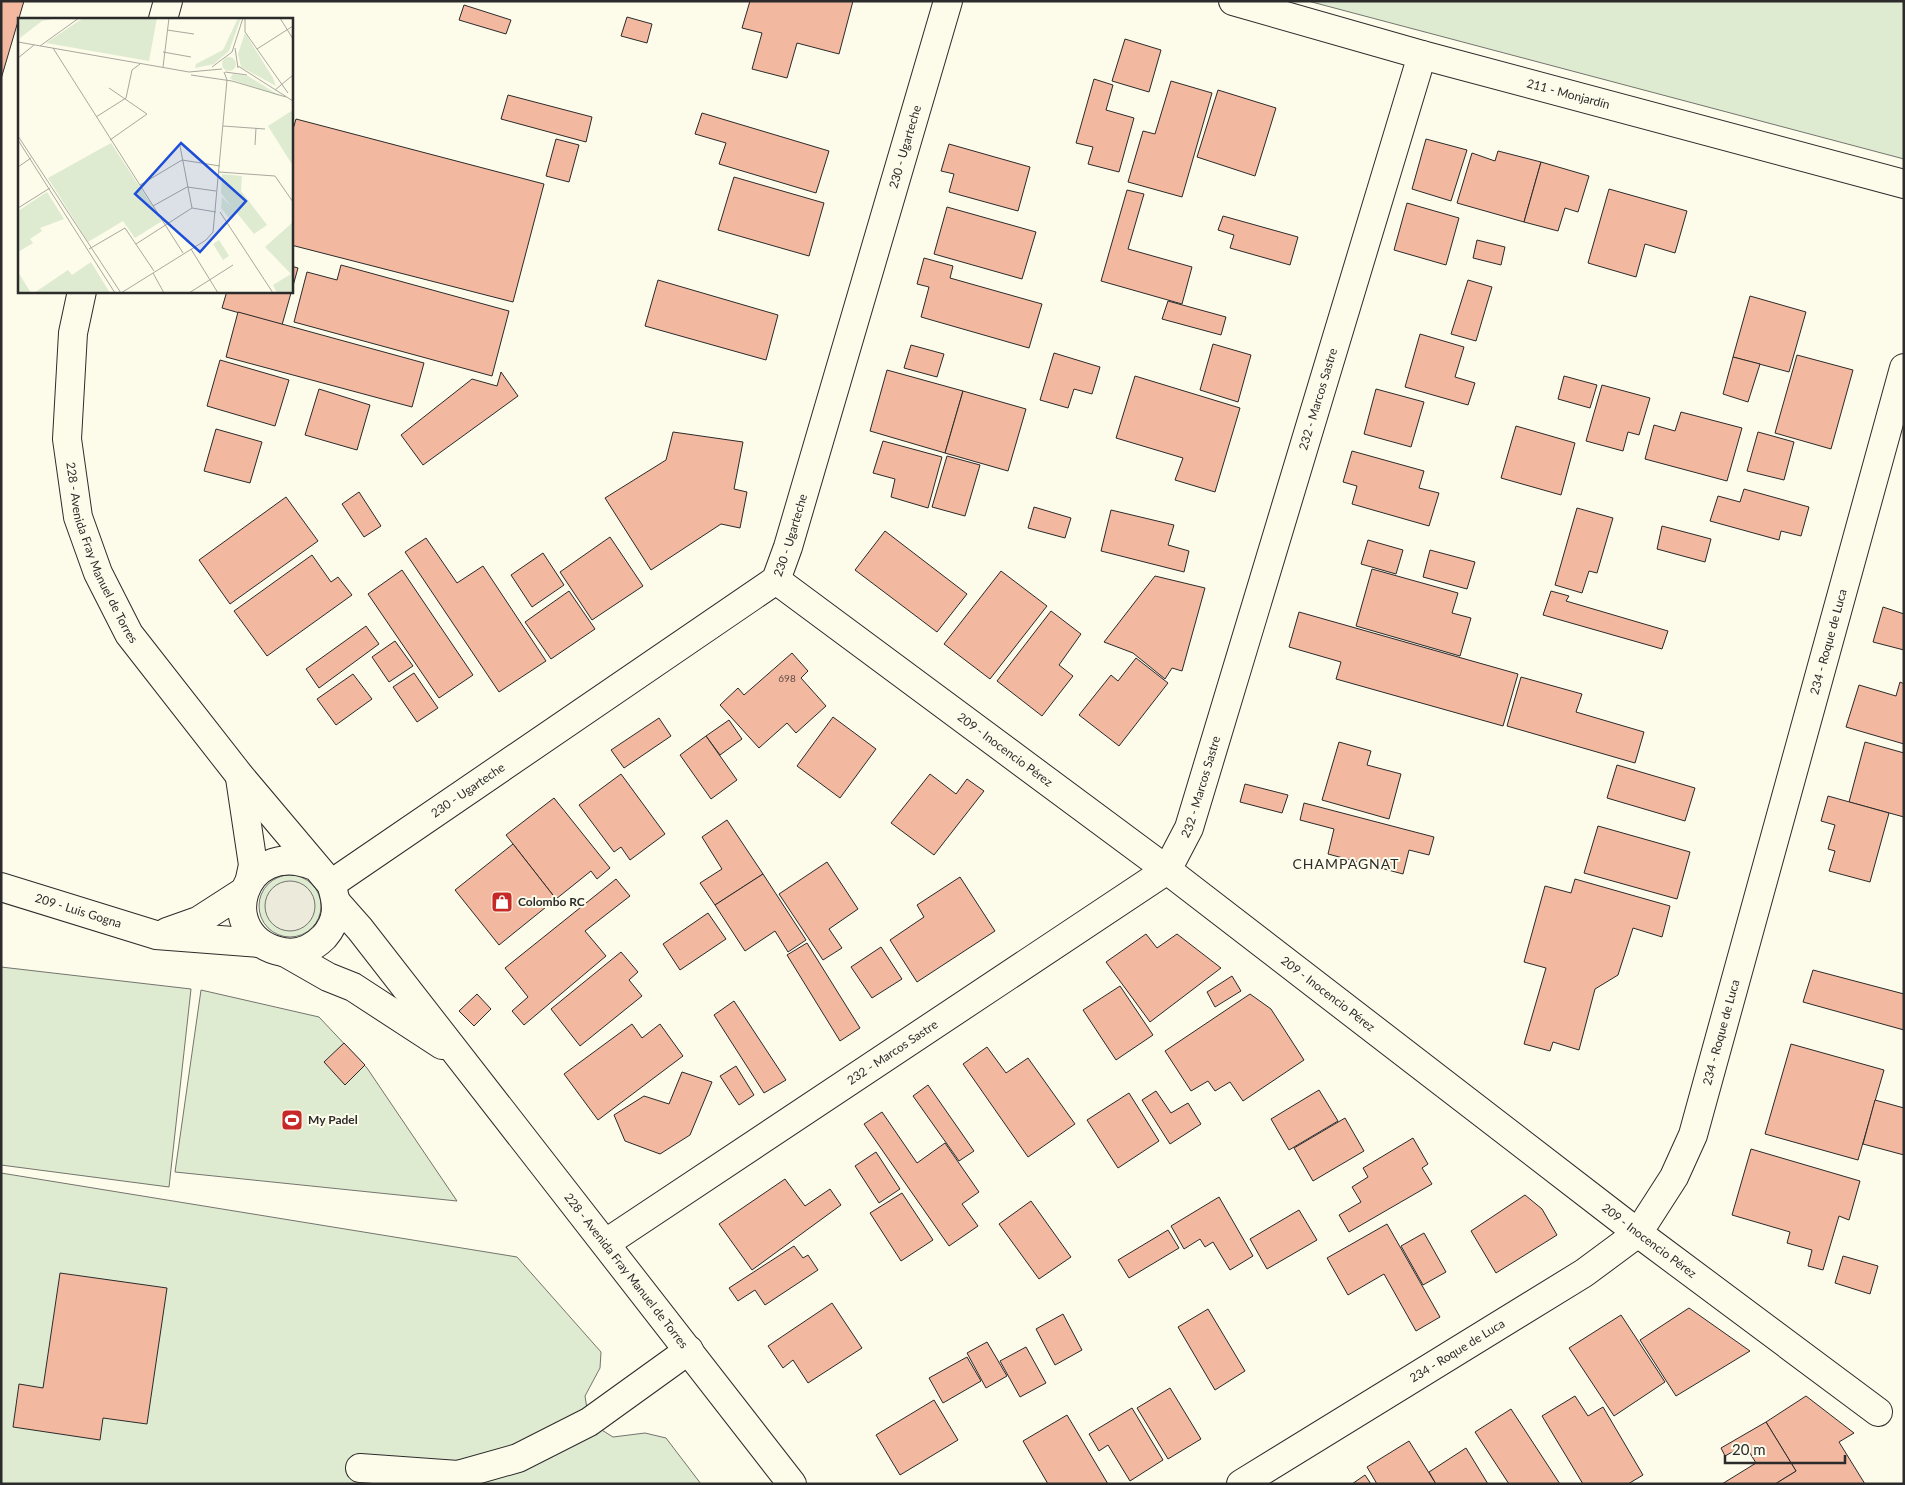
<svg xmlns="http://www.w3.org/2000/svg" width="1905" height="1485" font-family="Lato,sans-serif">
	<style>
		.green { fill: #deebd1; stroke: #74746e }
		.parking { fill: #eceadb; stroke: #74746e }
		.building { fill: #f2b8a0; stroke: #2b2b2b }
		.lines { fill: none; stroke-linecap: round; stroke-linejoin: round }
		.minor-casing { stroke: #2b2b2b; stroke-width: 30 }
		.major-casing { stroke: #2b2b2b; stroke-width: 30 }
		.minor { stroke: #fdfbea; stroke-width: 28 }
		.major { stroke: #fdfbea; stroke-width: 28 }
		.labels { text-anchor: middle; stroke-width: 4; stroke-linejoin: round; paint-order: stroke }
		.number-label { font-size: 10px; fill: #5d4e48 }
		.street-label { font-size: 12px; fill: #2b2b2b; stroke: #fdfbea }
		.poi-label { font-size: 12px; font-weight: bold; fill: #2b2b2b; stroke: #fdfbea; text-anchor: start }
		.neighbourhood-label { font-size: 14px; letter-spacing: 1px; fill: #2b2b2b; stroke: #fdfbea }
		.inset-road { fill: none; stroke: #a9a89e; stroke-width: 1 }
		.view { fill: #1d4ed8; fill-opacity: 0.15; stroke: #1d4ed8; stroke-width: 2.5 }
		.inset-edge { fill: none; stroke: #2b2b2b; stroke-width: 2.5 }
	</style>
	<rect width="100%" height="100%" fill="#fdfbea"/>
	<g class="green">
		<polygon points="1308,1 1904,1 1904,159"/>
		<circle cx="290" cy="906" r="31"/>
		<polygon points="1,967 191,989 169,1187 1,1165"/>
		<polygon points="201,990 319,1017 367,1068 457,1201 175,1172"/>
		<polygon points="1,1173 517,1257 601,1352 600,1368 585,1396 589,1422 613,1437 645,1433 666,1438 701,1484 1,1484"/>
	</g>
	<circle class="parking" cx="290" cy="906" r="25"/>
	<g class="building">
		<polygon points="1,1 24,1 1,79"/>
		<polygon points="750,1 853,1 839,54 797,43 787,78 752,69 762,33 742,28"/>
		<polygon points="464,5 511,20 506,34 459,20"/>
		<polygon points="627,17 652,24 647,43 621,36"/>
		<polygon points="1125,39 1161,50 1149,92 1112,81"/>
		<polygon points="1094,79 1113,85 1106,110 1134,118 1119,172 1088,164 1093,147 1076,143"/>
		<polygon points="1171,81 1212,93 1182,197 1128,182 1143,131 1155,134"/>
		<polygon points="1218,90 1276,108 1255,176 1197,157"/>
		<polygon points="508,95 592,117 586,142 501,119"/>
		<polygon points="702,113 829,151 816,193 719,164 726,143 695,134"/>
		<polygon points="296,119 544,184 513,302 291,245 291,136"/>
		<polygon points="556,139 579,145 569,182 546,176"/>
		<polygon points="1426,139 1467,150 1451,201 1412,189"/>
		<polygon points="949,144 1030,167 1018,211 949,192 954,174 941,171"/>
		<polygon points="1498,151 1541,162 1524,222 1457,203 1472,153 1495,161"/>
		<polygon points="1541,162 1589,176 1578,212 1565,208 1558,231 1524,222"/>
		<polygon points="734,177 824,203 809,256 718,230"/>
		<polygon points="1609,189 1687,211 1675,253 1645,244 1636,277 1588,263"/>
		<polygon points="1127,190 1144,194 1128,249 1192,267 1182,304 1101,281"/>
		<polygon points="1407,203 1459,218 1446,265 1394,250"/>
		<polygon points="947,207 1036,232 1022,279 934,254"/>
		<polygon points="1223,216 1298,237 1290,265 1230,248 1234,235 1218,230"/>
		<polygon points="1477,240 1505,247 1501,265 1473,258"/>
		<polygon points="924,258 953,266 950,278 1042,304 1029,348 921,317 929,287 917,284"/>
		<polygon points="341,265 509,311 492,376 294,322 307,272 337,280"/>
		<polygon points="291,266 298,268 282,325 222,308 227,291 291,291"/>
		<polygon points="658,280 778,315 766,360 645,326"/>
		<polygon points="1468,280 1492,287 1476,341 1451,334"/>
		<polygon points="1750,296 1806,312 1789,372 1733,357"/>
		<polygon points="1168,301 1226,317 1221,335 1162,319"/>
		<polygon points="238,312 424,363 412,407 226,357"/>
		<polygon points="1420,334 1464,347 1455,377 1475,383 1468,405 1405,387"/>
		<polygon points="1213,344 1251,355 1238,402 1200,390"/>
		<polygon points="911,345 944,354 937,377 904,368"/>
		<polygon points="1054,353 1100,367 1092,394 1074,389 1068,408 1040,400"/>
		<polygon points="1797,355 1853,370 1831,449 1775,433"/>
		<polygon points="1733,357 1760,364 1748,402 1723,394"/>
		<polygon points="220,360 289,380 275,426 207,406"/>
		<polygon points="887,370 963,391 945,453 870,431"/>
		<polygon points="501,372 518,396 423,465 401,435 472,379 497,386"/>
		<polygon points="1135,376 1240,408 1215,492 1175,480 1183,458 1116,438"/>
		<polygon points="1564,376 1597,385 1590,408 1558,399"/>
		<polygon points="1602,385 1650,398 1639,435 1628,432 1623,451 1586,441"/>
		<polygon points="319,389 370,405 357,450 305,435"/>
		<polygon points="1376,389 1424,402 1411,447 1364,434"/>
		<polygon points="963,391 1026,409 1008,471 945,453"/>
		<polygon points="1681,412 1742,428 1727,481 1645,459 1654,425 1675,431"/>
		<polygon points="1516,426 1575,443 1561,495 1501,478"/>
		<polygon points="216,429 262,442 250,483 204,471"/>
		<polygon points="673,432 743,442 734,489 747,492 740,528 721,524 651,570 605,498 666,460"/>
		<polygon points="1758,432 1794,442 1784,480 1747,471"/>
		<polygon points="883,441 942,457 928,508 891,497 895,479 873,473"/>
		<polygon points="1352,451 1424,471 1419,488 1439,493 1429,526 1352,504 1357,486 1343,482"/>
		<polygon points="947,456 980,465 965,516 932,507"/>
		<polygon points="1744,489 1809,507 1801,536 1781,531 1779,540 1710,521 1718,496 1740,502"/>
		<polygon points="359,492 381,526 364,537 342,504"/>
		<polygon points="286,497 318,541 230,604 199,560"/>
		<polygon points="1034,507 1071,518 1065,538 1028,528"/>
		<polygon points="1577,508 1613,518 1597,573 1589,571 1582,593 1555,585"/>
		<polygon points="1111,510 1174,525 1168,545 1189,551 1184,572 1101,551"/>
		<polygon points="1662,526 1711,539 1705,562 1657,549"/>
		<polygon points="885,531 967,594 937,632 855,570"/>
		<polygon points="610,537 643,586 592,620 560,572"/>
		<polygon points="426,538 457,583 483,566 546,661 499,692 405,552"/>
		<polygon points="1368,540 1403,550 1396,574 1361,564"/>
		<polygon points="1430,550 1475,562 1467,589 1423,577"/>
		<polygon points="543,553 564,585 532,607 511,575"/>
		<polygon points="312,555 331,582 338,577 352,595 267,656 234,611"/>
		<polygon points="1372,569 1458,593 1452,613 1471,618 1460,656 1356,626"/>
		<polygon points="402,570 473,675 439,698 368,594"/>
		<polygon points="1001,571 1047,606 990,679 944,644"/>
		<polygon points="1155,576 1205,588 1182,671 1172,668 1165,679 1133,653 1104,642"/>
		<polygon points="569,591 595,629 551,659 525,622"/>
		<polygon points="1551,591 1569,596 1566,601 1668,631 1662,649 1543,615"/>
		<polygon points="1883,607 1904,614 1904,650 1873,642"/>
		<polygon points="1051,611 1081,634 1059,665 1073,676 1042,716 997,681"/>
		<polygon points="1299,612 1518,674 1503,726 1336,679 1341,662 1289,647"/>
		<polygon points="366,626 379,644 319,688 306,669"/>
		<polygon points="395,641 413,666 389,682 372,657"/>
		<polygon points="792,653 808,671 801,678 826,706 796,733 787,723 759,748 720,705 738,688 744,695"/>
		<polygon points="1136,658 1168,683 1119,746 1079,715 1111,675 1118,681"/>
		<polygon points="414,673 438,708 417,722 393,687"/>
		<polygon points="353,674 372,699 336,725 317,699"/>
		<polygon points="1521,677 1582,694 1576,712 1644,732 1635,763 1507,726"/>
		<polygon points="1900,682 1904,684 1904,744 1846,727 1859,685 1896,696"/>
		<polygon points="833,717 876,749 840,798 797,766"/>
		<polygon points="659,718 671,736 624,768 611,750"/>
		<polygon points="729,720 742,739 720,755 706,736"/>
		<polygon points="706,736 737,780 711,799 680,755"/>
		<polygon points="1339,742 1371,751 1367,765 1401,774 1389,819 1322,800"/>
		<polygon points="1865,742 1904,753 1904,817 1849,802"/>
		<polygon points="1617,765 1695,788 1685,821 1607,798"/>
		<polygon points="621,774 665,834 630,860 621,847 614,852 579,805"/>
		<polygon points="930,774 956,794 967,779 984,791 934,855 891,823"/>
		<polygon points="1245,784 1288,795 1282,813 1240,802"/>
		<polygon points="1828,796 1889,813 1870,882 1829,871 1835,851 1828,849 1835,825 1821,821"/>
		<polygon points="554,798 610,868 597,879 591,871 556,899 506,835"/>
		<polygon points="1304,803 1434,837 1429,855 1409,850 1403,874 1328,854 1334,829 1300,820"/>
		<polygon points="727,820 763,874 715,905 700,883 722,869 702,837"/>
		<polygon points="1598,826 1690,852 1677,899 1584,873"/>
		<polygon points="513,844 556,899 499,945 455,890"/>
		<polygon points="827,862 858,909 829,929 842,948 823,960 779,894"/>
		<polygon points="763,874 806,940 788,952 775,931 745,951 715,905"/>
		<polygon points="960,877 995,931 917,982 890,940 924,917 917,905"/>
		<polygon points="616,879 630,896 585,931 606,956 524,1025 512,1011 528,997 505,968"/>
		<polygon points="1575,879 1670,906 1662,937 1633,928 1618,975 1595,989 1579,1050 1553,1042 1550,1051 1524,1044 1546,968 1524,962 1545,886 1571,893"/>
		<polygon points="708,913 726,939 680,970 663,944"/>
		<polygon points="1146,934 1157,948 1177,934 1221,968 1150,1022 1106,962"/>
		<polygon points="807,943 860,1028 840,1041 787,955"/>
		<polygon points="881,947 902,979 872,998 851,967"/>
		<polygon points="621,952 638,972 629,980 642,996 580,1046 551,1009"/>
		<polygon points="1813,970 1904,994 1904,1030 1803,1002"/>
		<polygon points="1232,976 1241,991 1215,1007 1207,992"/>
		<polygon points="1120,986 1153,1035 1116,1060 1083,1010"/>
		<polygon points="477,994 491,1009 474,1026 459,1011"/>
		<polygon points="1250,994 1271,1009 1304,1060 1243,1101 1230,1082 1215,1091 1208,1081 1191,1091 1165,1051"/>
		<polygon points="734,1001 786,1080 764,1093 714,1015"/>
		<polygon points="632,1024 642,1038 660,1024 683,1056 598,1120 564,1074"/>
		<polygon points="344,1043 365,1065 345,1085 324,1062"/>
		<polygon points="1791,1044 1884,1070 1858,1160 1765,1134"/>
		<polygon points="987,1047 1006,1073 1028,1058 1075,1124 1028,1157 963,1064"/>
		<polygon points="736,1066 754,1095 739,1105 720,1076"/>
		<polygon points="682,1072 712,1082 690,1135 660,1154 625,1141 614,1115 644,1096 669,1104"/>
		<polygon points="928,1085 974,1151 959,1161 913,1096"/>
		<polygon points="1319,1090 1338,1121 1289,1150 1271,1119"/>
		<polygon points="1156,1091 1171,1113 1188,1103 1201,1124 1170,1144 1142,1100"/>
		<polygon points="1129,1093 1159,1141 1118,1168 1087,1120"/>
		<polygon points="1875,1100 1904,1108 1904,1155 1863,1144"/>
		<polygon points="882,1112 917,1163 945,1143 979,1192 962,1204 978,1226 949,1246 864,1124"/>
		<polygon points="1345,1118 1364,1151 1313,1181 1294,1148"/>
		<polygon points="1413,1138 1428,1164 1422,1168 1432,1184 1349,1232 1339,1215 1361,1202 1352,1187 1368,1177 1363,1168"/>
		<polygon points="1751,1149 1860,1181 1849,1220 1839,1216 1823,1270 1808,1266 1812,1250 1787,1243 1790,1232 1732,1215"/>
		<polygon points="876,1152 900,1189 879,1203 855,1166"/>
		<polygon points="785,1179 805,1206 830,1189 841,1205 752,1270 719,1224"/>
		<polygon points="902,1193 933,1240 901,1261 870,1213"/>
		<polygon points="1525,1195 1542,1209 1557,1235 1496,1273 1471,1231"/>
		<polygon points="1219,1197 1253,1256 1230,1270 1213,1242 1205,1247 1200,1239 1184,1249 1171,1226"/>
		<polygon points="1031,1201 1071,1257 1039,1279 999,1224"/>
		<polygon points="1299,1210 1317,1240 1267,1269 1250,1239"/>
		<polygon points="1387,1224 1440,1317 1416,1331 1384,1274 1348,1295 1327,1258"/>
		<polygon points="1168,1230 1179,1248 1129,1278 1118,1260"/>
		<polygon points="1424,1233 1446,1272 1423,1285 1401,1246"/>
		<polygon points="794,1246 803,1258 808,1255 818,1270 765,1305 755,1290 738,1301 729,1288"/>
		<polygon points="1843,1256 1878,1266 1870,1294 1835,1283"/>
		<polygon points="60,1273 167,1288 147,1424 103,1418 100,1440 13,1427 19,1384 43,1388"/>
		<polygon points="832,1303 862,1348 808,1383 793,1360 783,1368 768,1346"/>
		<polygon points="1689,1308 1750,1351 1676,1396 1640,1340"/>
		<polygon points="1208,1309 1245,1371 1215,1390 1178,1327"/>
		<polygon points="1063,1314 1082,1350 1055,1365 1036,1329"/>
		<polygon points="1621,1315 1665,1382 1614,1416 1569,1348"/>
		<polygon points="987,1342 1007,1376 986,1388 967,1353"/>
		<polygon points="1026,1347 1046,1383 1020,1397 1000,1361"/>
		<polygon points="967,1357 981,1381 943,1403 929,1378"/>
		<polygon points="1170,1388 1201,1439 1168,1459 1137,1408"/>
		<polygon points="1575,1396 1588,1416 1603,1407 1643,1475 1628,1484 1583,1484 1542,1416"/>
		<polygon points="1806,1396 1854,1433 1839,1442 1865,1484 1775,1484 1796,1471 1766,1422"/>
		<polygon points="934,1400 958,1440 900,1475 876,1435"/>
		<polygon points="1132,1408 1163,1460 1130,1481 1108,1445 1099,1451 1089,1434"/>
		<polygon points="1511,1409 1560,1484 1509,1484 1475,1432"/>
		<polygon points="1067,1415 1108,1484 1048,1484 1023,1441"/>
		<polygon points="1766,1422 1796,1471 1775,1484 1722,1484 1756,1463 1745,1445 1725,1456 1721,1448"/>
		<polygon points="1409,1441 1436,1484 1377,1484 1367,1467"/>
		<polygon points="1466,1448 1488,1484 1436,1484 1429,1472"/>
		<polygon points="1365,1475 1371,1484 1352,1484"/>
	</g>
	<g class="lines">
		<g class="minor-casing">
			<g id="minor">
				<path id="s1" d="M 1233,1 L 1422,55 L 1904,184"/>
				<path id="s2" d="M 776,580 L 1167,870 L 1638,1233 L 1878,1412"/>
				<path id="s3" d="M 331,884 L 776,580 L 788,547 L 948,1"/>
				<path id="s4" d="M 1,887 L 156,935 L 259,943"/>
				<polyline points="167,932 198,921 243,892"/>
				<path id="s5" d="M 606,1243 L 1167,870 L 1189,828 L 1422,55"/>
				<polyline points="360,1468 458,1475 518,1458 589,1422 689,1350"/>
				<path id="s6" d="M 1241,1484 L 1584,1273 L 1638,1233 L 1674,1177 L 1693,1135 L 1904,368"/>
			</g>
		</g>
		<g class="major-casing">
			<g id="major">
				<polyline points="163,19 168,1"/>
				<path id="s7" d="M 82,291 L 73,333 L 67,439 L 78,517 L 98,573 L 129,634 L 240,776 L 331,884 C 338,904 339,920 324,937 C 313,948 298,955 283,952 C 212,938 241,836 314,866"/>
				<polyline points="240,778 253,865 250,879"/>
				<path id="s8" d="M 337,903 L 360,929 L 792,1484"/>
				<polyline points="286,953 328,977 353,987 442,1045"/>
			</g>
		</g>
		<use href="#minor" class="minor"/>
		<use href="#major" class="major"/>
	</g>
	<defs>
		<g id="shop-square" transform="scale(1.125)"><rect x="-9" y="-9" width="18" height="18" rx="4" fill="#c62828" stroke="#fdfbea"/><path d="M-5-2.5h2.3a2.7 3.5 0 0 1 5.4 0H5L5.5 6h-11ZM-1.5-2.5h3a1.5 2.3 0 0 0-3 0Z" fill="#fff"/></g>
		<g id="stadium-square" transform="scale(1.125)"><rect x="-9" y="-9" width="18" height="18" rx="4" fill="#c62828" stroke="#fdfbea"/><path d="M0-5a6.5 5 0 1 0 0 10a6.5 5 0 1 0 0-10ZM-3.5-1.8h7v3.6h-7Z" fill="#fff"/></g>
	</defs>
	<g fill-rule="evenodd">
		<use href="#shop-square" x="502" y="902"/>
		<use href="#stadium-square" x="292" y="1120"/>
	</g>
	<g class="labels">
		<g class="number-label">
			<text x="787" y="682">698</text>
		</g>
		<g class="street-label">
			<text dy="4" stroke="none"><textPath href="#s1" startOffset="348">211 - Monjardín</textPath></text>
			<text dy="4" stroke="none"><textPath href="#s3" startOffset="991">230 - Ugarteche</textPath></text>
			<text dy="4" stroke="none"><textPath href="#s5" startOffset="1169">232 - Marcos Sastre</textPath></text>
			<text dy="4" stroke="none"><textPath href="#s3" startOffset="586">230 - Ugarteche</textPath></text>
			<text dy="4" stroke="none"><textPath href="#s7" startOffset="269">228 - Avenida Fray Manuel de Torres</textPath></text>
			<text dy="4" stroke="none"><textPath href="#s6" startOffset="1094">234 - Roque de Luca</textPath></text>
			<text dy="4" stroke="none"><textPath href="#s2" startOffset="285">209 - Inocencio Pérez</textPath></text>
			<text dy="4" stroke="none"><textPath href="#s5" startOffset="764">232 - Marcos Sastre</textPath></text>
			<text dy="4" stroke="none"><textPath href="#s3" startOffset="166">230 - Ugarteche</textPath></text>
			<text dy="4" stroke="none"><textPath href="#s4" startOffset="81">209 - Luis Gogna</textPath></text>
			<text dy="4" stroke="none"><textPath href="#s2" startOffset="690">209 - Inocencio Pérez</textPath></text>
			<text dy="4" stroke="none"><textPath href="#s6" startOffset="689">234 - Roque de Luca</textPath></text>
			<text dy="4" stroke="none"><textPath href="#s5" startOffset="344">232 - Marcos Sastre</textPath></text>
			<text dy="4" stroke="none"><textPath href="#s2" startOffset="1095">209 - Inocencio Pérez</textPath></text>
			<text dy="4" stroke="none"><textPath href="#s8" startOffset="468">228 - Avenida Fray Manuel de Torres</textPath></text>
			<text dy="4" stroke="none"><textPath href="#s6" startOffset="254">234 - Roque de Luca</textPath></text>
		</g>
		<g class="poi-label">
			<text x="518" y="906">Colombo RC</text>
			<text x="308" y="1124">My Padel</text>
		</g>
		<g class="neighbourhood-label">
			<text x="1346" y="869">CHAMPAGNAT</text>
		</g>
	</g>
	<g transform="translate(18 18)">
		<rect width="275" height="275" fill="#fdfbea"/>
		<path d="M 0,0 L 35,0 L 35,1 L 24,3 L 2,20 ZM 65,0 L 139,0 L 131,43 L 28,25 ZM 220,0 L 223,0 L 211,33 L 196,46 L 177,50 L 178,46 L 205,32 ZM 227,15 L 255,60 L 258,68 L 223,49 L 220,36 ZM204 46a7 7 0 1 1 14 0a7 7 0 1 1-14 0ZM 215,56 L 230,58 L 264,79 L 215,62 L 212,60 ZM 275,92 L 275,148 L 250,108 ZM 93,125 L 144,203 L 117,220 L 105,203 L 70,224 L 30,160 ZM 204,156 L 224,158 L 223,173 L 249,207 L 236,216 L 219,195 L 212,201 L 203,190 L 204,179 L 213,188 L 203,175 ZM 29,174 L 46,201 L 22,210 L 24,213 L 12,221 L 15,225 L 0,234 L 0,193 ZM 275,204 L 275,275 L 259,275 L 255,267 L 273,256 L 247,229 ZM 201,222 L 208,233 L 203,236 L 208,233 L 211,238 L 205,242 L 195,226 ZM 73,244 L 92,275 L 16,275 L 50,252 L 54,257 ZM 0,254 L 13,275 L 0,275 Z" fill="#deebd1"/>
		<path class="inset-road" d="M 227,0 L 227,14 L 270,75M 262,0 L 275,21M 149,12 L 176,16M 0,24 L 171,54 L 204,51M 22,28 L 61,0M 35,30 L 165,235M 217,30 L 220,50M 239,31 L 275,8M 145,34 L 173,39M 0,40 L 16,27M 220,48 L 275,83M 145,49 L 151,0M 194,49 L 214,34 L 225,0M 207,54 L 229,57M 173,57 L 214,63 L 268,79M 91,70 L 129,96 L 92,122M 257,72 L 275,57M 78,99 L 108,80 L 114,52 L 122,46M 205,108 L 247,111M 0,118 L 103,275M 0,122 L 97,275M 237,127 L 238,110M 162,128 L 174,190M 0,149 L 13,140M 201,154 L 257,158 L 275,184M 122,167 L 164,142 L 202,148M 135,188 L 169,169 L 198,173M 0,190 L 32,170M 202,194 L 255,275M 118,226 L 174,190 L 198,194M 71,231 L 107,210 L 136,253M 173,231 L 200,275M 135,255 L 146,275M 103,275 L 188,222 L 195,214 L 209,62 L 206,54M 171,275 L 215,247"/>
		<path class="view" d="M 163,125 L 228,183 L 182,234 L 117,176 Z"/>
		<rect width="275" height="275" class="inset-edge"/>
	</g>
	<rect width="1905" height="1485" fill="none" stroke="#2b2b2b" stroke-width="5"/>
	<path d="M1725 1455v8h120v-8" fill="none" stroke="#2b2b2b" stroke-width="2.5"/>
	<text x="1732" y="1455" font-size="15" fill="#2b2b2b" stroke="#fdfbea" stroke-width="4" paint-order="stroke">20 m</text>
</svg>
